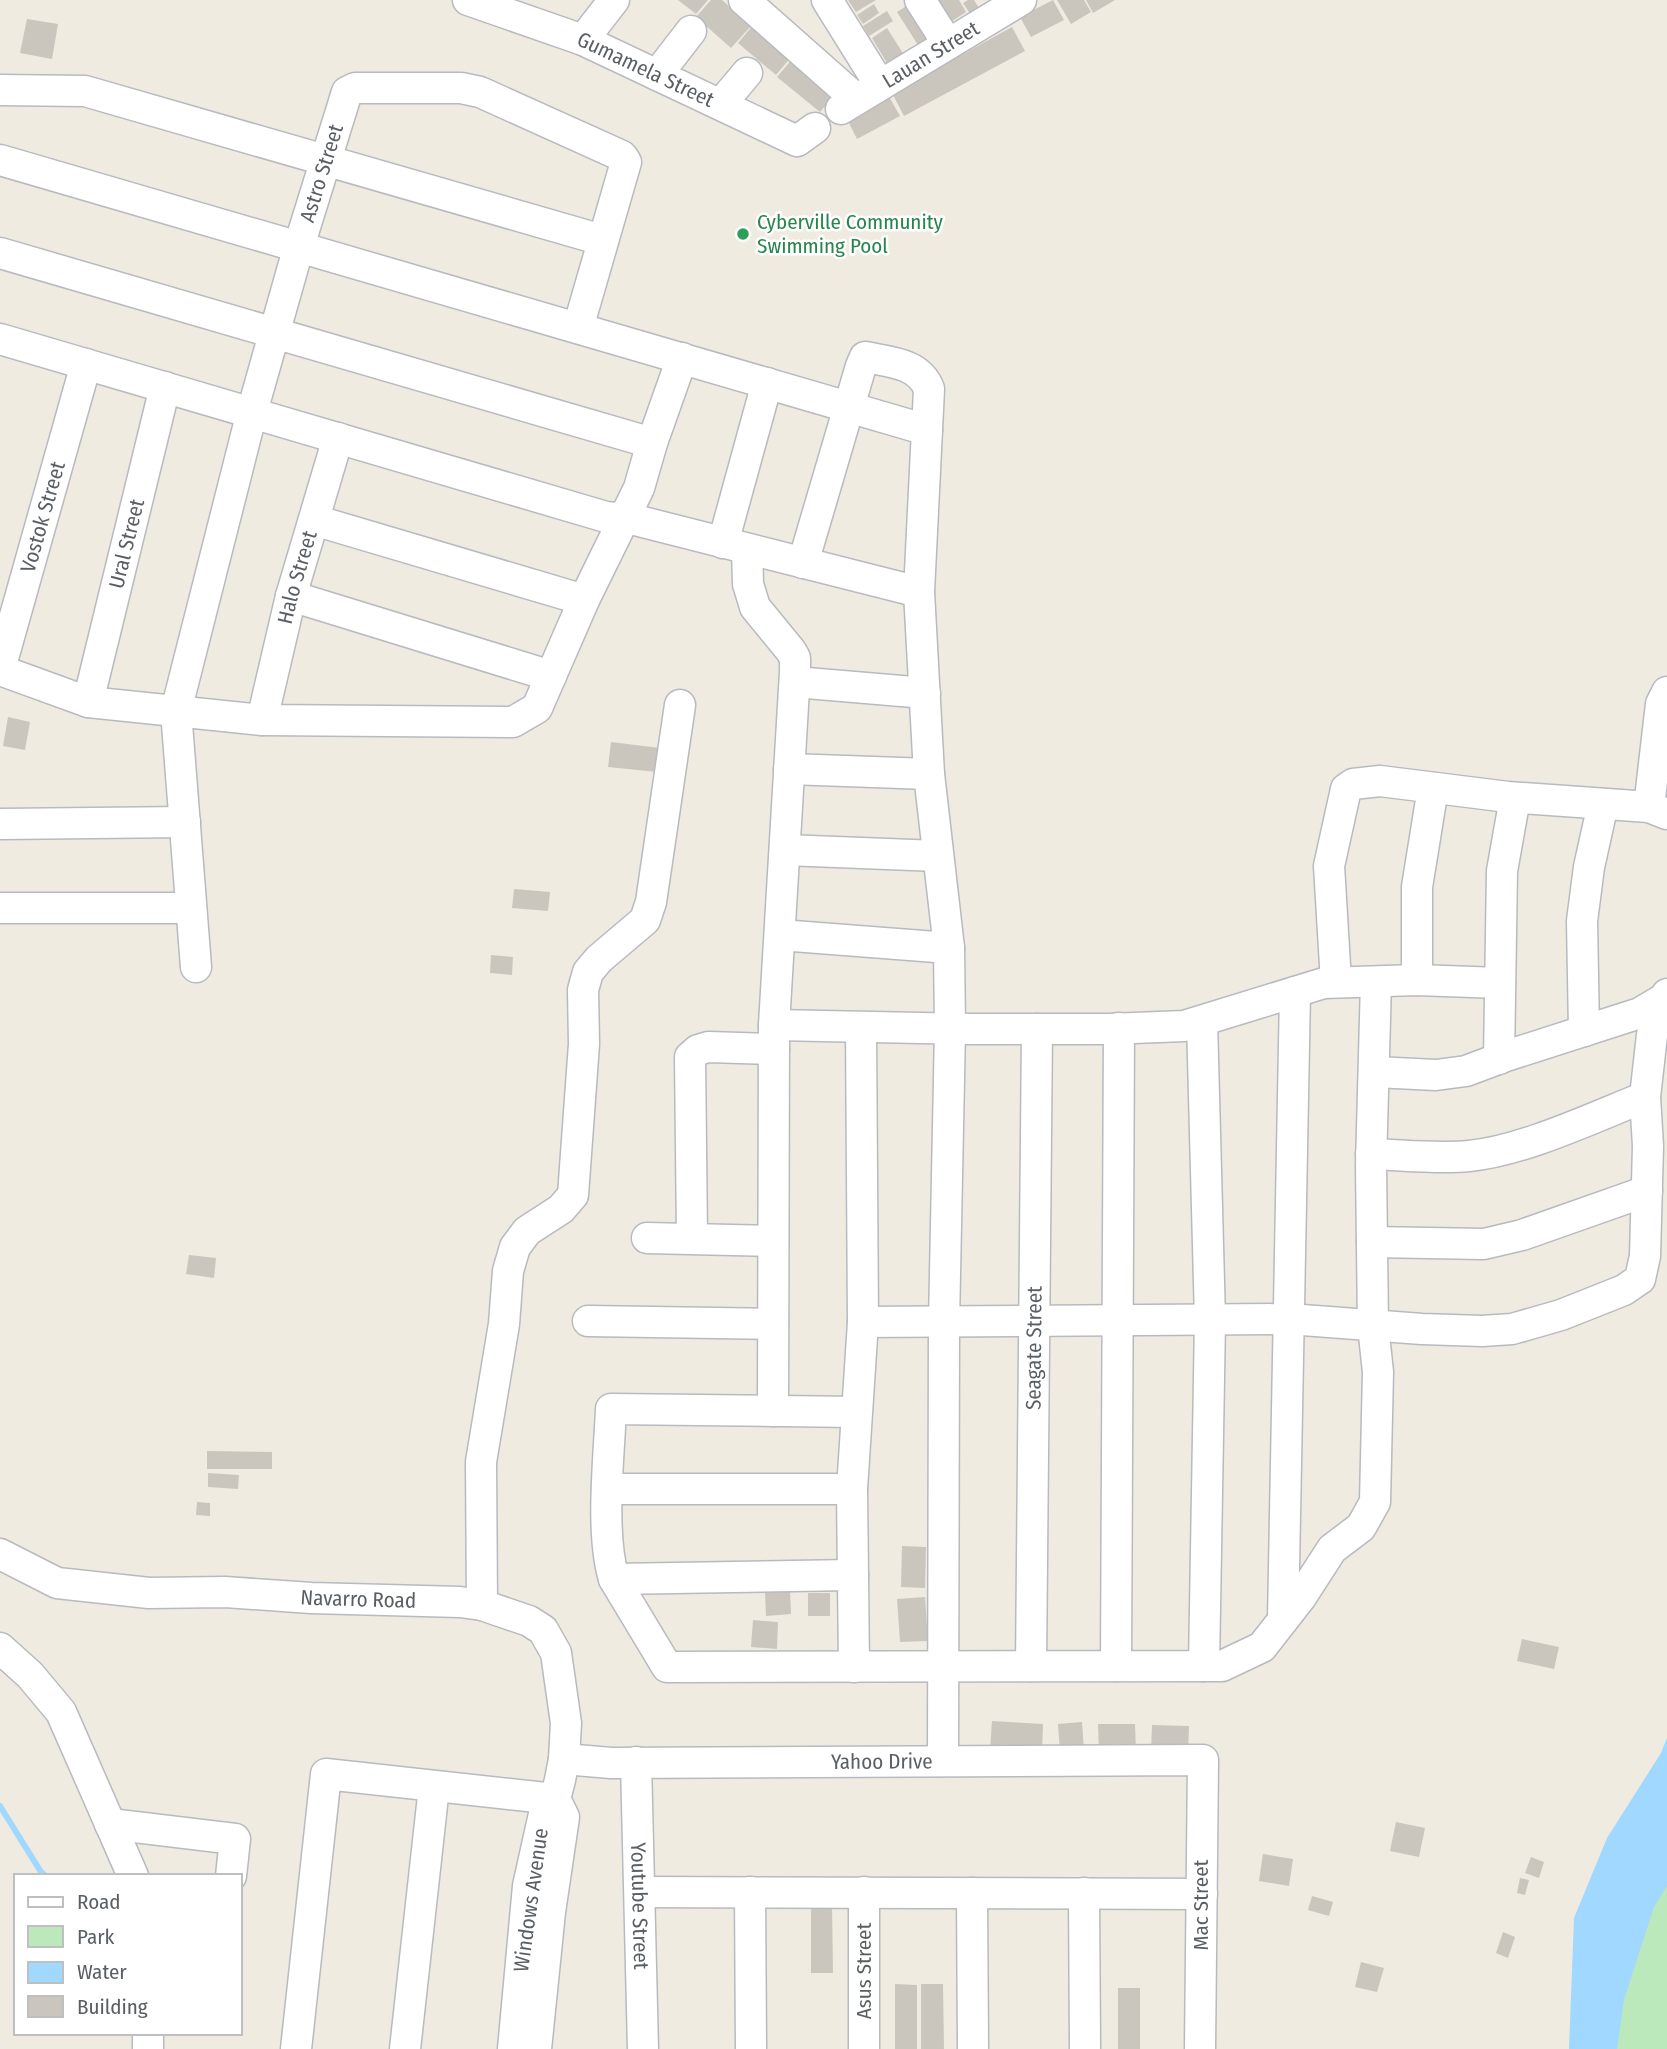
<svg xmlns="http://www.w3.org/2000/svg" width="1667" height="2049" font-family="'Fira Sans Condensed',sans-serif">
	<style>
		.green { fill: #bce9bb }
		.water { fill: #a1d8ff }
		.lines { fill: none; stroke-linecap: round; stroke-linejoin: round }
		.stream { stroke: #a1d8ff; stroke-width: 6 }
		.building { fill: #cac6be }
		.minor-casing { stroke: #b7babf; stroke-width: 33 }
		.minor { stroke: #fff; stroke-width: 30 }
		.leisure-dot { fill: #2e9e5b; stroke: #fff; stroke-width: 2.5 }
		.labels { text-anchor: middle; stroke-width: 5; stroke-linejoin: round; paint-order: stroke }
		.street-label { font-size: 21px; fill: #5a5f64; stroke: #fff }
		.leisure-label { font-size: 21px; fill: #27864d; stroke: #fff; text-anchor: start }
	</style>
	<rect width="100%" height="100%" fill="#efebe1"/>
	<polygon class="green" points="1667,1782 1667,2049 1593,2049"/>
	<polygon class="water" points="1667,1738 1667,1886 1654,1907 1624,2000 1617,2049 1569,2049 1574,1918 1607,1838 1661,1753"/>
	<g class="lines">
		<polyline class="stream" points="0,1806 41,1872 46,1876"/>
	</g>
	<g class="building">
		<polygon points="678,0 708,0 696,14"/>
		<polygon points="711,0 722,0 751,26 731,48 696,17"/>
		<polygon points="848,0 876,0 856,12"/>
		<polygon points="927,0 959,0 966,12 943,27"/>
		<polygon points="968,0 974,0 982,13 973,18 963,3"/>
		<polygon points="1053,0 1064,20 1031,37 1020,17"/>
		<polygon points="1057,0 1084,0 1091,12 1071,24"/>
		<polygon points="1086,0 1115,0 1093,13"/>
		<polygon points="914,1 935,35 918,45 897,12"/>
		<polygon points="874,4 879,13 863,24 857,15"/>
		<polygon points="887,11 893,21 869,36 863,26"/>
		<polygon points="27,19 58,24 52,59 20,53"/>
		<polygon points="754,24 792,56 776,75 738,43"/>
		<polygon points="1012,27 1025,51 904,116 892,93"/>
		<polygon points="887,28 906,58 890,68 872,38"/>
		<polygon points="794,57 837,92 820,112 777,77"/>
		<polygon points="888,95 900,116 857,139 846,117"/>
		<polygon points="8,717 30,722 25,750 3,746"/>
		<polygon points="611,742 660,748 657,772 608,767"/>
		<polygon points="514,889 550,892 548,911 512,908"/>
		<polygon points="491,955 513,957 512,975 490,973"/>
		<polygon points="189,1255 216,1258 214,1278 186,1274"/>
		<polygon points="207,1451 272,1452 272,1469 207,1469"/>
		<polygon points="208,1473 239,1475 238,1489 208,1487"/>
		<polygon points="197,1502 210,1503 210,1516 196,1515"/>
		<polygon points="902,1546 926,1547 925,1588 901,1587"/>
		<polygon points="790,1590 791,1614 766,1616 765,1591"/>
		<rect x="808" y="1593" width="22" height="23"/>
		<polygon points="925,1597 928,1641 900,1642 897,1599"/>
		<polygon points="753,1620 778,1622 777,1649 751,1647"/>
		<polygon points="1522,1639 1559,1647 1554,1669 1517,1661"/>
		<polygon points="992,1721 1043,1724 1042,1753 990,1750"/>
		<polygon points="1082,1722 1084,1750 1060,1752 1058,1724"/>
		<polygon points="1098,1724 1135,1724 1136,1751 1099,1751"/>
		<polygon points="1152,1725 1189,1726 1188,1753 1151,1752"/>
		<polygon points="1396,1822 1425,1828 1419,1857 1390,1851"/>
		<polygon points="1263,1854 1293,1859 1289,1886 1259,1881"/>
		<polygon points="1531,1857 1544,1862 1539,1878 1525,1873"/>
		<polygon points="1520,1878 1529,1880 1525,1895 1517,1893"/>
		<polygon points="1312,1896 1333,1902 1329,1916 1308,1910"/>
		<polygon points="811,1906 832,1906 833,1973 811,1973"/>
		<polygon points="1503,1932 1515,1937 1508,1958 1496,1953"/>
		<polygon points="1361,1962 1384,1968 1377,1992 1355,1987"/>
		<polygon points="895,1984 917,1985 917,2049 895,2049"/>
		<polygon points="921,1984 943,1984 944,2049 921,2049"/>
		<rect x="1118" y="1988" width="22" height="61"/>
	</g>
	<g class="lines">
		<g class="minor-casing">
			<g id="minor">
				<path id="s1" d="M 468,0 L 583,40 L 797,141 L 815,128"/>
				<polyline points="744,0 855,98"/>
				<polyline points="827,0 880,85"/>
				<polyline points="920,0 948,44"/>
				<polyline points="583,40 614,0"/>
				<polyline points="657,75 691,31"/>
				<polyline points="0,90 85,91 602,240"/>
				<polyline points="721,104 747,73"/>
				<path id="s2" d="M 841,109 L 1021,0"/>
				<polyline points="0,160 927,430"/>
				<polyline points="0,253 652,443"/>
				<polyline points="0,339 606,517 635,520 919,592"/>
				<polyline points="314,520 584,600"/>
				<polyline points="723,543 767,383"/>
				<polyline points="747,549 748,584 755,607 791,651 795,658 795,672 774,1025 773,1411"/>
				<path d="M 803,563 L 861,366 L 865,357 C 890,362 919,363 929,389 L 919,592 L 929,774 L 949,948 L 950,1029 L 944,1323 L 943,1761"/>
				<polyline points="291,596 551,676"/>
				<path id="s3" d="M 0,669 L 86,364"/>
				<polyline points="0,670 88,702 262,720 513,722 537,708 584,600 639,488 652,443 682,358"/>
				<polyline points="795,682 925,693"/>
				<path id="s4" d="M 88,702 L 165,387"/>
				<path id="s5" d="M 262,720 L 291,596 L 338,438"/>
				<polyline points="789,769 929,774"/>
				<polyline points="1649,807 1661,704 1667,692"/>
				<polyline points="0,824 185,822"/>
				<polyline points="785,850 938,856"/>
				<polyline points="0,908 191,908"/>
				<polyline points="780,935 949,948"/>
				<path id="s6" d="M 196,967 L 176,711 L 252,412 L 299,246 L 347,92 L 355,88 L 461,88 L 480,92 L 622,156 L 626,162 L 578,328"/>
				<polyline points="1417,980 1417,887 1433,788"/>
				<polyline points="1336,982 1329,866 1346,789 1353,784 1380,781 1508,797 1649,807 1667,814"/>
				<polyline points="1202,1021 1210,1320 1204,1666"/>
				<polyline points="774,1025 970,1029 1109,1029 1184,1026 1324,983 1417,980 1500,983"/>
				<polyline points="1584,1031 1582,921 1589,867 1603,804"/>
				<polyline points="1499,1059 1502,871 1515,798"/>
				<polyline points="1375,1072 1436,1075 1466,1071 1506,1056 1640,1013 1667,997"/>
				<path d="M 1371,1154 C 1404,1155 1437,1159 1469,1156 C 1523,1151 1594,1117 1645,1097"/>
				<polyline points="647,1238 773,1241"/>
				<polyline points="692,1238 690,1057 698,1050 708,1047 774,1049"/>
				<polyline points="1372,1242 1484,1244 1522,1235 1647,1191"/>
				<polyline points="588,1321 773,1324"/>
				<polyline points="863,1322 1289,1319 1422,1329 1482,1331 1512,1329 1561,1315 1624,1290 1640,1279 1645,1256 1648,1146 1645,1097 1652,1035 1667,994"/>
				<path d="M 856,1412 L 611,1409 C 609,1457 600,1533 614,1579 L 667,1667 L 1222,1666 L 1262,1647 L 1301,1597 L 1332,1549 L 1361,1527 L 1375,1502 L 1378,1372 L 1373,1326 L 1371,1165 L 1376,982"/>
				<polyline points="607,1489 852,1489"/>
				<path id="s7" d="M 0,1554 L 57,1583 L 149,1593 L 225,1592 L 311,1598 L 460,1602 L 482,1605 L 529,1621 L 543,1630 L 556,1653 L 566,1723 L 564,1759 L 560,1780 L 555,1799 L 544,1814 L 528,1886 L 513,2049"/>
				<polyline points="614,1579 853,1575"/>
				<polyline points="482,1605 481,1462 504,1324 508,1271 515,1247 527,1231 561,1209 573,1195 584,1044 583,990 588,972 599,959 645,920 651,902 680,705"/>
				<polyline points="1283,1620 1295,992"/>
				<polyline points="0,1648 30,1675 61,1712 133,1876"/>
				<path id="s8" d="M 1031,1666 L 1037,1029"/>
				<polyline points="1116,1666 1119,1028"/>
				<polyline points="854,1667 852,1489 863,1322 861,1028"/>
				<path id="s9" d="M 564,1759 L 611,1763 L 1203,1760 L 1200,2049"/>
				<path id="s10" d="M 636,1762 L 643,2049"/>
				<polyline points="110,1824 235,1839 231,1876"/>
				<polyline points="640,1892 1202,1894"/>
				<polyline points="750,1892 751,2049"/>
				<polyline points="864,1892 864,2049"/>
				<polyline points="972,1893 973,2049"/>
				<polyline points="1084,1893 1085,2049"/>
				<polyline points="148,2049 148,2033"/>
				<polyline points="296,2049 326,1774 555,1799"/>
				<polyline points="405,2049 434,1787"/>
				<polyline points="536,2049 550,1912 564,1817 555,1799"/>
			</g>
		</g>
		<use href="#minor" class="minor"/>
	</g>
	<circle class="leisure-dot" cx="743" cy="234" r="7"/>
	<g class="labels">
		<g class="street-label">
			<text dy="7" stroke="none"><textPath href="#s2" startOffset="105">Lauan Street</textPath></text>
			<text dy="7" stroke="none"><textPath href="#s1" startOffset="191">Gumamela Street</textPath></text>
			<text dy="7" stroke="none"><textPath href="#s6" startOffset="814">Astro Street</textPath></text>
			<text dy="7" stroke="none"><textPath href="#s3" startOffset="158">Vostok Street</textPath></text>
			<text dy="7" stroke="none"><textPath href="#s4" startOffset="163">Ural Street</textPath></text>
			<text dy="7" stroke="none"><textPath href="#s5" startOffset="147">Halo Street</textPath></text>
			<text dy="7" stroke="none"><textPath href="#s8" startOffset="318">Seagate Street</textPath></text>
			<text dy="7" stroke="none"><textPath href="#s7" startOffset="366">Navarro Road</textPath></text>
			<text dy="7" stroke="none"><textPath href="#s9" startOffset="318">Yahoo Drive</textPath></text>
			<text transform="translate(531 1900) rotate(-82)" y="7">Windows Avenue</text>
			<text transform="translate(1201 1905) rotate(-90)" y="7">Mac Street</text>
			<text dy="7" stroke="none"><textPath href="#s10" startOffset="144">Youtube Street</textPath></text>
			<text transform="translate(864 1971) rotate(-90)" y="7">Asus Street</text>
		</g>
		<g class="leisure-label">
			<text x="757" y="229">Cyberville Community<tspan x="757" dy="24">Swimming Pool</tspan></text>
		</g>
	</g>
	<rect x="14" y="1874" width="228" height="161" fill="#ffffff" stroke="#bdbfc1" stroke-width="2"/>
	<rect x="28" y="1897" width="35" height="10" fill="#ffffff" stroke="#bdbfc1" stroke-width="2"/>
	<text x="77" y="1909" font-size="21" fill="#5a5f64">Road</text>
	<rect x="28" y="1926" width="35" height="21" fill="#bce9bb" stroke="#bdbfc1" stroke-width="2"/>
	<text x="77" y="1944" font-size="21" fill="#5a5f64">Park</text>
	<rect x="28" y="1962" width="35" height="21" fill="#a1d8ff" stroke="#bdbfc1" stroke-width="2"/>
	<text x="77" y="1979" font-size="21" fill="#5a5f64">Water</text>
	<rect x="28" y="1996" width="35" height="21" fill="#cac6be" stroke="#bdbfc1" stroke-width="2"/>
	<text x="77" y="2014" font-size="21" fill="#5a5f64">Building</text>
</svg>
